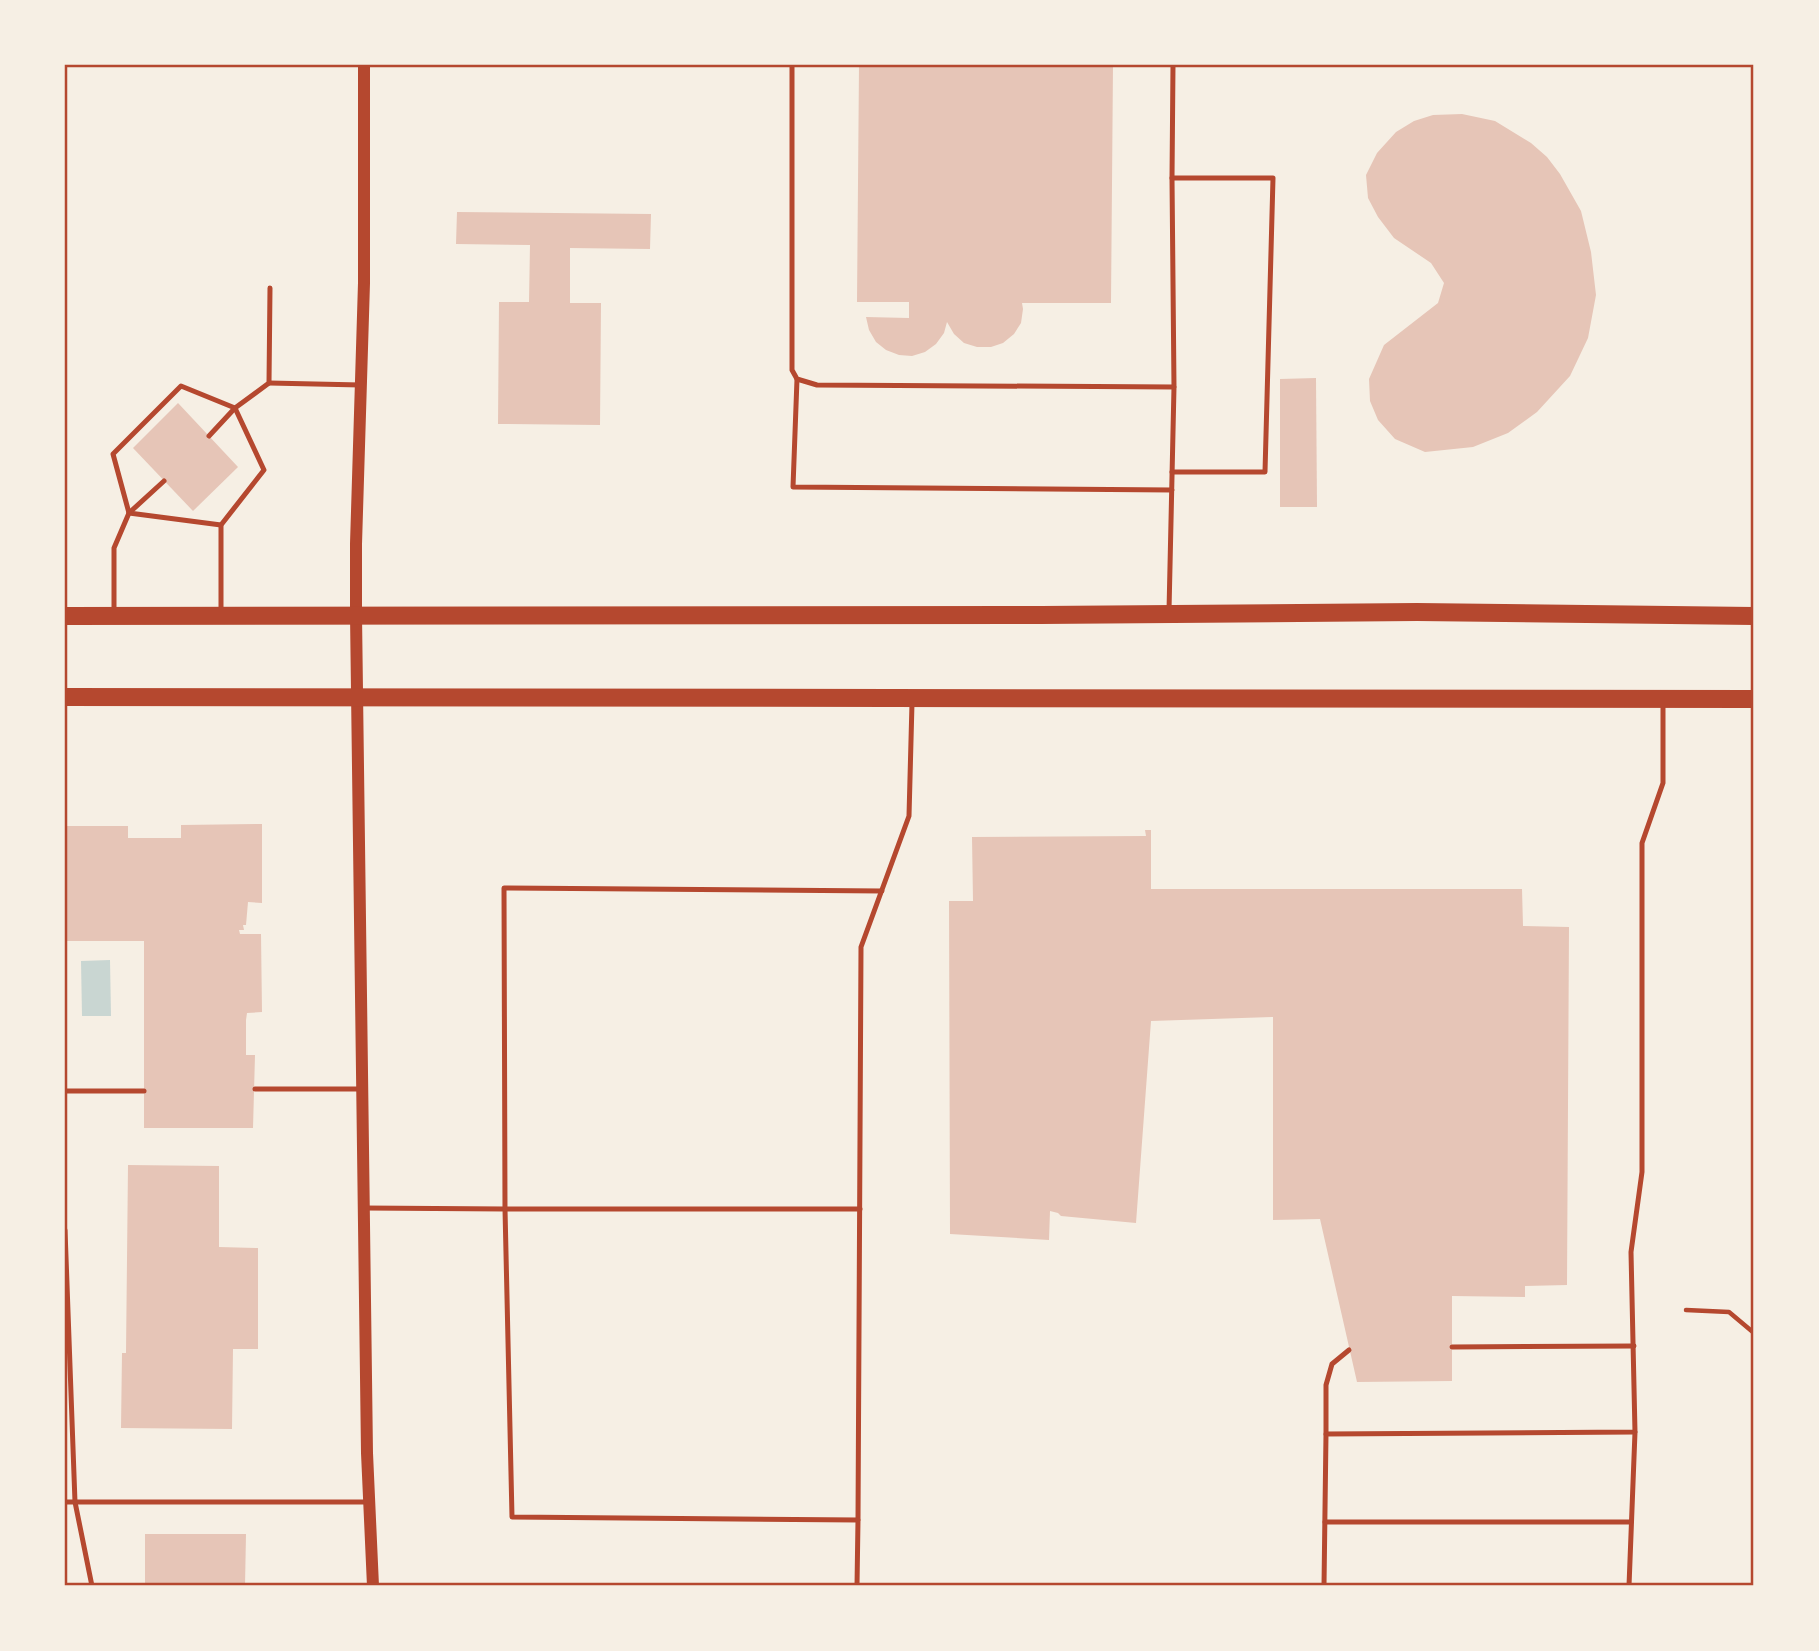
<svg xmlns="http://www.w3.org/2000/svg" width="1819" height="1651" font-family="Cabin,sans-serif">
	<style>
		.water { fill: #c9d6d2 }
		.building { fill: #e6c5b7 }
		.lines { fill: none; stroke-linecap: round; stroke-linejoin: round }
		.path { stroke: #b5482f; stroke-width: 4.5 }
		.service { stroke: #b5482f; stroke-width: 5 }
		.tertiary { stroke: #b5482f; stroke-width: 12 }
		.primary { stroke: #b5482f; stroke-width: 18 }
		.neatline { fill: none; stroke: #b5482f; stroke-width: 2.5 }
	</style>
	<rect width="100%" height="100%" fill="#f6efe4"/>
	<polygon class="water" points="110,960 111,1016 82,1016 81,961"/>
	<g class="building">
		<polygon points="859,65 1113,65 1111,303 1022,303 1023,309 1021,323 1014,334 1003,343 991,347 977,347 964,343 954,334 947,322 944,333 936,344 925,352 912,356 899,355 886,350 876,342 869,330 866,317 909,318 909,302 857,302"/>
		<polygon points="1462,114 1495,121 1531,143 1547,157 1560,174 1581,211 1591,252 1596,295 1588,338 1570,376 1537,412 1508,433 1473,447 1425,452 1395,439 1378,420 1370,401 1369,379 1384,345 1438,303 1444,283 1431,263 1394,238 1378,217 1368,198 1366,175 1377,153 1396,132 1414,121 1433,115"/>
		<polygon points="457,212 651,214 650,249 570,248 570,303 601,303 600,425 498,424 499,302 529,302 530,245 456,244"/>
		<polygon points="1316,378 1317,507 1280,507 1280,379"/>
		<polygon points="178,403 238,467 193,511 133,448"/>
		<polygon points="262,824 262,903 248,902 246,925 243,925 244,930 239,930 240,934 261,934 262,1012 247,1013 246,1020 246,1055 255,1055 253,1128 144,1128 144,941 65,941 65,826 128,826 128,838 181,838 181,825"/>
		<polygon points="1145,830 1151,830 1151,889 1522,889 1523,926 1569,927 1567,1285 1525,1286 1525,1297 1452,1296 1452,1381 1357,1382 1320,1219 1273,1220 1273,1017 1151,1021 1136,1223 1061,1216 1058,1213 1050,1211 1049,1240 950,1234 949,901 973,901 972,837 1146,836"/>
		<polygon points="128,1165 219,1166 219,1247 258,1248 258,1349 233,1349 232,1429 121,1428 122,1353 126,1353"/>
		<polygon points="145,1534 246,1534 245,1586 145,1586"/>
	</g>
	<g class="lines">
		<polyline class="path" points="1686,1310 1729,1312 1754,1333"/>
		<g class="service">
			<polyline points="792,65 792,370 797,379 817,385 1174,387"/>
			<polyline points="1172,178 1273,178 1265,472 1172,472"/>
			<polyline points="797,379 793,487 1172,490"/>
			<polyline points="269,383 361,385"/>
			<polyline points="209,436 235,408 269,383 270,288"/>
			<polyline points="129,513 221,525"/>
			<polyline points="129,513 164,481"/>
			<polyline points="114,611 114,548 129,513 113,454 181,386 235,408 264,470 221,525 221,612"/>
			<polyline points="1169,611 1174,387 1172,178 1173,65"/>
			<polyline points="255,1089 360,1089"/>
			<polyline points="65,1091 144,1091"/>
			<polyline points="364,1208 505,1209 512,1517 858,1520 861,947 909,816 912,703"/>
			<polyline points="860,1209 505,1209 504,888 882,891"/>
			<polyline points="65,1230 75,1502 92,1586"/>
			<polyline points="1452,1347 1634,1346"/>
			<polyline points="1326,1434 1326,1385 1332,1364 1349,1350"/>
			<polyline points="65,1502 369,1502"/>
			<polyline points="1325,1522 1631,1522"/>
			<polyline points="857,1586 858,1520"/>
			<polyline points="1324,1586 1326,1434 1635,1432 1631,1252 1642,1172 1642,843 1663,783 1663,700"/>
			<polyline points="1629,1586 1635,1432"/>
		</g>
		<polyline class="tertiary" points="364,65 364,283 356,544 356,615 367,1453 373,1586"/>
		<g class="primary">
			<polyline points="65,616 1041,615 1417,612 1754,616"/>
			<polyline points="65,697 1754,699"/>
		</g>
	</g>
	<rect width="1819" height="1651" fill="none" stroke="#f6efe4" stroke-width="133"/>
	<rect x="66" y="66" width="1686" height="1518" class="neatline"/>
</svg>
